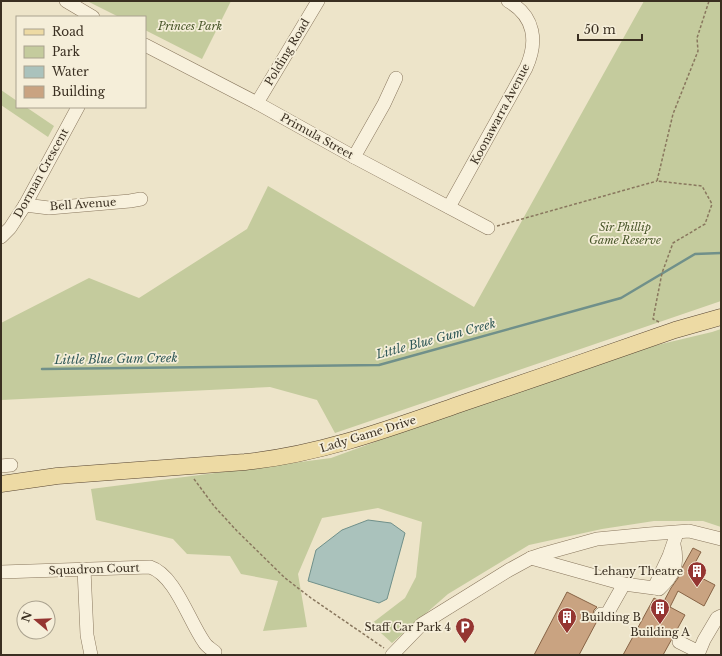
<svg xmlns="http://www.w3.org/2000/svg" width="722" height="656" font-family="'Libre Baskerville',serif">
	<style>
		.green { fill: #c4cb9d }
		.water { fill: #aac2bc; stroke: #70908a }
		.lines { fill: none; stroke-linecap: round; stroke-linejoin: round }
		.stream { stroke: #70908a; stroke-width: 2.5 }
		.building { fill: #c9a381; stroke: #876345 }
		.minor-casing { stroke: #89775e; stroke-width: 14 }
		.major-casing { stroke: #574532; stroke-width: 17 }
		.path { stroke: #89775e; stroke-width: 1.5; stroke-dasharray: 3 2; stroke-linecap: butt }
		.minor { stroke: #f8f1dd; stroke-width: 13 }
		.major { stroke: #eddaa4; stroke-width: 16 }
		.labels { text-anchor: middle; stroke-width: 3.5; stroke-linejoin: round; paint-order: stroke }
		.park-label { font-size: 11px; font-style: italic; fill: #485629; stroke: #f5eed9 }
		.street-label { font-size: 11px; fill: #3a2f21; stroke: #f5eed9 }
		.poi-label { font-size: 11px; fill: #3a2f21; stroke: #f5eed9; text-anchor: end }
		.water-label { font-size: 12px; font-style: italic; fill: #315958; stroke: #f5eed9 }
	</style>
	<rect width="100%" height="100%" fill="#ede4c9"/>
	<g class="green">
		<polygon points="87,1 231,1 202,59 145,30 145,17 119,17"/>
		<polygon points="644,1 721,1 721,301 335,433 317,400 270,387 1,400 1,323 89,278 139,298 247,229 268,186 474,307"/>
		<polygon points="1,90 17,101 17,107 26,107 54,126 48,137 1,105"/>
		<polygon points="721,329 721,527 703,521 654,521 602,529 529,545 448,594 392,643 371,624 405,598 416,577 422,522 378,508 322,518 298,574 307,627 263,631 278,581 241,574 230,556 187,554 173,539 96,520 91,489 331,458 611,356 712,332"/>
	</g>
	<polygon class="water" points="368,520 391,523 405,533 387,599 379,603 308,581 316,550 342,530"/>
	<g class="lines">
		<polyline class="stream" points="42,369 379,365 621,298 695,254 721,253"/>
	</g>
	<g class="building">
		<polygon points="693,548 701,552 690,572 715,585 704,606 678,591 670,607 685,615 663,655 623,655 654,598 663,603 671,588 678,578 683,566"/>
		<polygon points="567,592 597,607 594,610 593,614 597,621 579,655 534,655"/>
	</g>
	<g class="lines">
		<g class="minor-casing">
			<g id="minor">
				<polyline points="66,1 93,17"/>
				<polyline points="145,45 257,103 354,157 488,228"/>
				<polyline points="257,103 318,1"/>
				<polyline points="354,157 384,104 396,78"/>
				<polyline points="25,205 49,208 130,201 141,199"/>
				<path d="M 449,207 L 526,68 C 538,42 535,16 508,1"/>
				<polyline points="1,237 10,228 25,205 78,107"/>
				<polyline points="1,466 11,465"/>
				<polyline points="531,558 624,584 654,588 669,556 677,533"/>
				<polyline points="84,569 87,635 91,655"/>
				<path d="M 1,572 L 150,567 C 175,575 189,621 204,642 C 206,646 211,649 215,652"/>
				<path d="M 655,588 L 659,589 C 673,576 679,565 674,545"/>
				<polyline points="601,614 607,614 624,584"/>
				<polyline points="679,642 699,652 704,640 717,618 721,616"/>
				<polyline points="392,655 422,624 509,570 531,558 543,554 597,539 649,534 689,531 721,539"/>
			</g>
		</g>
		<g class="major-casing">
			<path id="major" d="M 1,484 L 57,476 L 245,462 C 322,454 391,428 463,403 C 534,379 604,355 675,330 L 721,317"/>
		</g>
		<g class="path">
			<polyline points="497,226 657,181"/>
			<polyline points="659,322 653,319 662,273 673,243 705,224 712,204 702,186 657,181 673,114 698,51 697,38 709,1"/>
			<polyline points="194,479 214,506 237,531 285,578 311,598 384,648"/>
		</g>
		<use href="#minor" class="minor"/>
		<use href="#major" class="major"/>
	</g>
	<defs>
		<g id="building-pin" transform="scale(1)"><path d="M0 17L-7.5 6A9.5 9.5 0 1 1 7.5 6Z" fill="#953531" stroke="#f5eed9"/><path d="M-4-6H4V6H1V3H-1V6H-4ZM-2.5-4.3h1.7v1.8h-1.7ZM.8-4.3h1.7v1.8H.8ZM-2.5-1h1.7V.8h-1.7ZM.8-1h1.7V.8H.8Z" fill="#fff"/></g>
		<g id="parking-pin" transform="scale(1)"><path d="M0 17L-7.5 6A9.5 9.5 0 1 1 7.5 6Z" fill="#953531" stroke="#f5eed9"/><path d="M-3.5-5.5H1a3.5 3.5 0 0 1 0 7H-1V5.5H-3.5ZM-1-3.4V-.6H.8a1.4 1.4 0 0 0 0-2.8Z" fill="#fff"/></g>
	</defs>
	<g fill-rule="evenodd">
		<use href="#building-pin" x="697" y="571"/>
		<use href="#building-pin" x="660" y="608"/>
		<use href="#building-pin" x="567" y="617"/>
		<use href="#parking-pin" x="465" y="627"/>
	</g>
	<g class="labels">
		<g class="park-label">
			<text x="190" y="30">Princes Park</text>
			<text x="625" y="231">Sir Phillip<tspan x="625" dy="13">Game Reserve</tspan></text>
		</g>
		<g class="street-label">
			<text transform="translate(287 52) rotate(-59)" y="4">Polding Road</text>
			<text transform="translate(500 114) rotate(-62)" y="4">Koonawarra Avenue</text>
			<text transform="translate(317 136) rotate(29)" y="4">Primula Street</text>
			<text transform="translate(41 173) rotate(-61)" y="4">Dorman Crescent</text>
			<text transform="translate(83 204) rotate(-4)" y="4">Bell Avenue</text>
			<text transform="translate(368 434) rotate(-17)" y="4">Lady Game Drive</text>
			<text transform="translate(94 569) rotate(-2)" y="4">Squadron Court</text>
		</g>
		<g class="poi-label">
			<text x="683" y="575">Lehany Theatre</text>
			<text x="581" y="621" text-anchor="start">Building B</text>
			<text x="451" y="631">Staff Car Park 4</text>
			<text x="660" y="636" text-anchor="middle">Building A</text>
		</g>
		<g class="water-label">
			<text transform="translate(436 339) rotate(-15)" y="4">Little Blue Gum Creek</text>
			<text transform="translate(116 359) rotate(-1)" y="4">Little Blue Gum Creek</text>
		</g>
	</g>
	<rect width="722" height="656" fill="none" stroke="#3a2f21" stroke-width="4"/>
	<rect x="16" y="16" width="130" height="92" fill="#f5eed9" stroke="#aaa28f"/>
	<rect x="24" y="29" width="20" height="6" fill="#eddaa4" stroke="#aaa28f"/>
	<text x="52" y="36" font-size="12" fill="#3a2f21">Road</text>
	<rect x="24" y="46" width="20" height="12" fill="#c4cb9d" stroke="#aaa28f"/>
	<text x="52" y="56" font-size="12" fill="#3a2f21">Park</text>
	<rect x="24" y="66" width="20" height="12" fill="#aac2bc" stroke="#aaa28f"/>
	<text x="52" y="76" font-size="12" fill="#3a2f21">Water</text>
	<rect x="24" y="86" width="20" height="12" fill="#c9a381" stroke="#aaa28f"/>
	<text x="52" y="96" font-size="12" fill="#3a2f21">Building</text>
	<g transform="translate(36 620) rotate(289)"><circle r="19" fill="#f5eed9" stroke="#aaa28f"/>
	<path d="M0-3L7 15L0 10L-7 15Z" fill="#953531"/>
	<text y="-6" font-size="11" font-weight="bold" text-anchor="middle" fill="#3a2f21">N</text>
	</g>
	<path d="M578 34v6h64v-6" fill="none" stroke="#3a2f21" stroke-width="2"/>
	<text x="584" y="34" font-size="12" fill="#3a2f21" stroke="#f5eed9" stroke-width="3" paint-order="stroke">50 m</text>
</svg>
